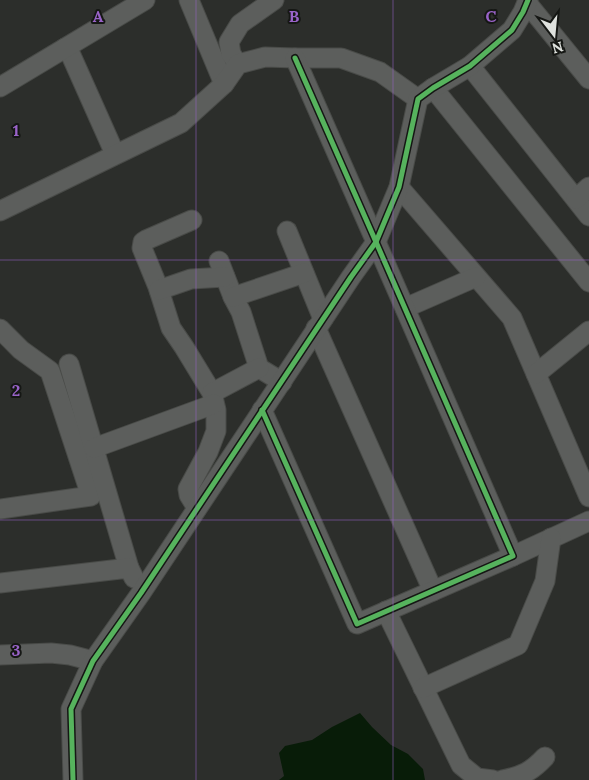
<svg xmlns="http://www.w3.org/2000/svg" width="589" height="780" font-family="Lora,serif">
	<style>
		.water { fill: #081c08 }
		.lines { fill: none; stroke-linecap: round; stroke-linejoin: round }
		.street-casing { stroke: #494b48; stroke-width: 21 }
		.street { stroke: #5c5e5c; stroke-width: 19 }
		.cycleway-casing { stroke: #151714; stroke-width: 8 }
		.cycleway { stroke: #56b35d; stroke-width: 5 }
		.grid { fill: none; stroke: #9963c8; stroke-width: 1; stroke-opacity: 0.55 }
		.grid-label { font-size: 16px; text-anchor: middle; font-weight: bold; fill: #9963c8; stroke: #151714; stroke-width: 4; stroke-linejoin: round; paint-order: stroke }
	</style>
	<rect width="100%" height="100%" fill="#2c2e2b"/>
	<polygon class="water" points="360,713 372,727 391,745 408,754 423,769 425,780 279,780 284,776 279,753 285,746 312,740 332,727"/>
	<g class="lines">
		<g class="street-casing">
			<g id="street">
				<polyline points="189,0 224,84"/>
				<polyline points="527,3 589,79"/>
				<polyline points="65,48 70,53 115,154"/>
				<polyline points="238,64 231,54 229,42 240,24 274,0"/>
				<polyline points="470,66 589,216"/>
				<polyline points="0,87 145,0"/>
				<polyline points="433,88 589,282"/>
				<polyline points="399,187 512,318 589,497"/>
				<polyline points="576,199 589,187"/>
				<polyline points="0,211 181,123 224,84 238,64 265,57 295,58 341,58 380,72 418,99"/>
				<polyline points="192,220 146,240 143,242 142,248 158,287 171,328 184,347 212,393 216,410 216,431 208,452 188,489 189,495 197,508"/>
				<polyline points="287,231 323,319"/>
				<polyline points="219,261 233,297 241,312 259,368 282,382"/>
				<polyline points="159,290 191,279 225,277"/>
				<polyline points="233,297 304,273"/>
				<polyline points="405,308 476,277"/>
				<polyline points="316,328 433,591"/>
				<polyline points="0,329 21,350 50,371 91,496 0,509"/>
				<polyline points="69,364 129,568"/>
				<polyline points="536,374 589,331"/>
				<polyline points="212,393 259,368"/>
				<polyline points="262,410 357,624 513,556 376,242 295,58"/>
				<polyline points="94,448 214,404"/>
				<polyline points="513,556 589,521"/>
				<polyline points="0,583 129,568 134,578"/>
				<polyline points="386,611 461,765 477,778 493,780"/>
				<polyline points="0,655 51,653 70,655 93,661"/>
				<polyline points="423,688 518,645 545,581 551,538"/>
				<polyline points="73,780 71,709 93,661 141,593 351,277 376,242 399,187 418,99 433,88 470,66 512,30 523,12 528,0"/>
				<path d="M 502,780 C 522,776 531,772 545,757"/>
			</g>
		</g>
		<use href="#street" class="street"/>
		<g class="cycleway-casing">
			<g id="cycleway">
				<polyline points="262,410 357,624 513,556 376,242 295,58"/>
				<polyline points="73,780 71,709 93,661 141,593 351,277 376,242 399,187 418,99 433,88 470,66 512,30 523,12 528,0"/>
			</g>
		</g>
		<use href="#cycleway" class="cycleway"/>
	</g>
	<path class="grid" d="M 196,0 L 196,780M 393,0 L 393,780M 0,260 L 589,260M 0,520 L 589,520"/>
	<g class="grid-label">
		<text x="98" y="22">A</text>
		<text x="294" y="22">B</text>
		<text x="491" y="22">C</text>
		<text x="16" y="136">1</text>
		<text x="16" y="396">2</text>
		<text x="16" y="656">3</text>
	</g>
	<g transform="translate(554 35) rotate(164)" stroke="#151714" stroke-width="4" paint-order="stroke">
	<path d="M0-4L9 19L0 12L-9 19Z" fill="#dfe2de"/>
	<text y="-8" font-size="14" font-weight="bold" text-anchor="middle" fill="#dfe2de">N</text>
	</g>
</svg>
